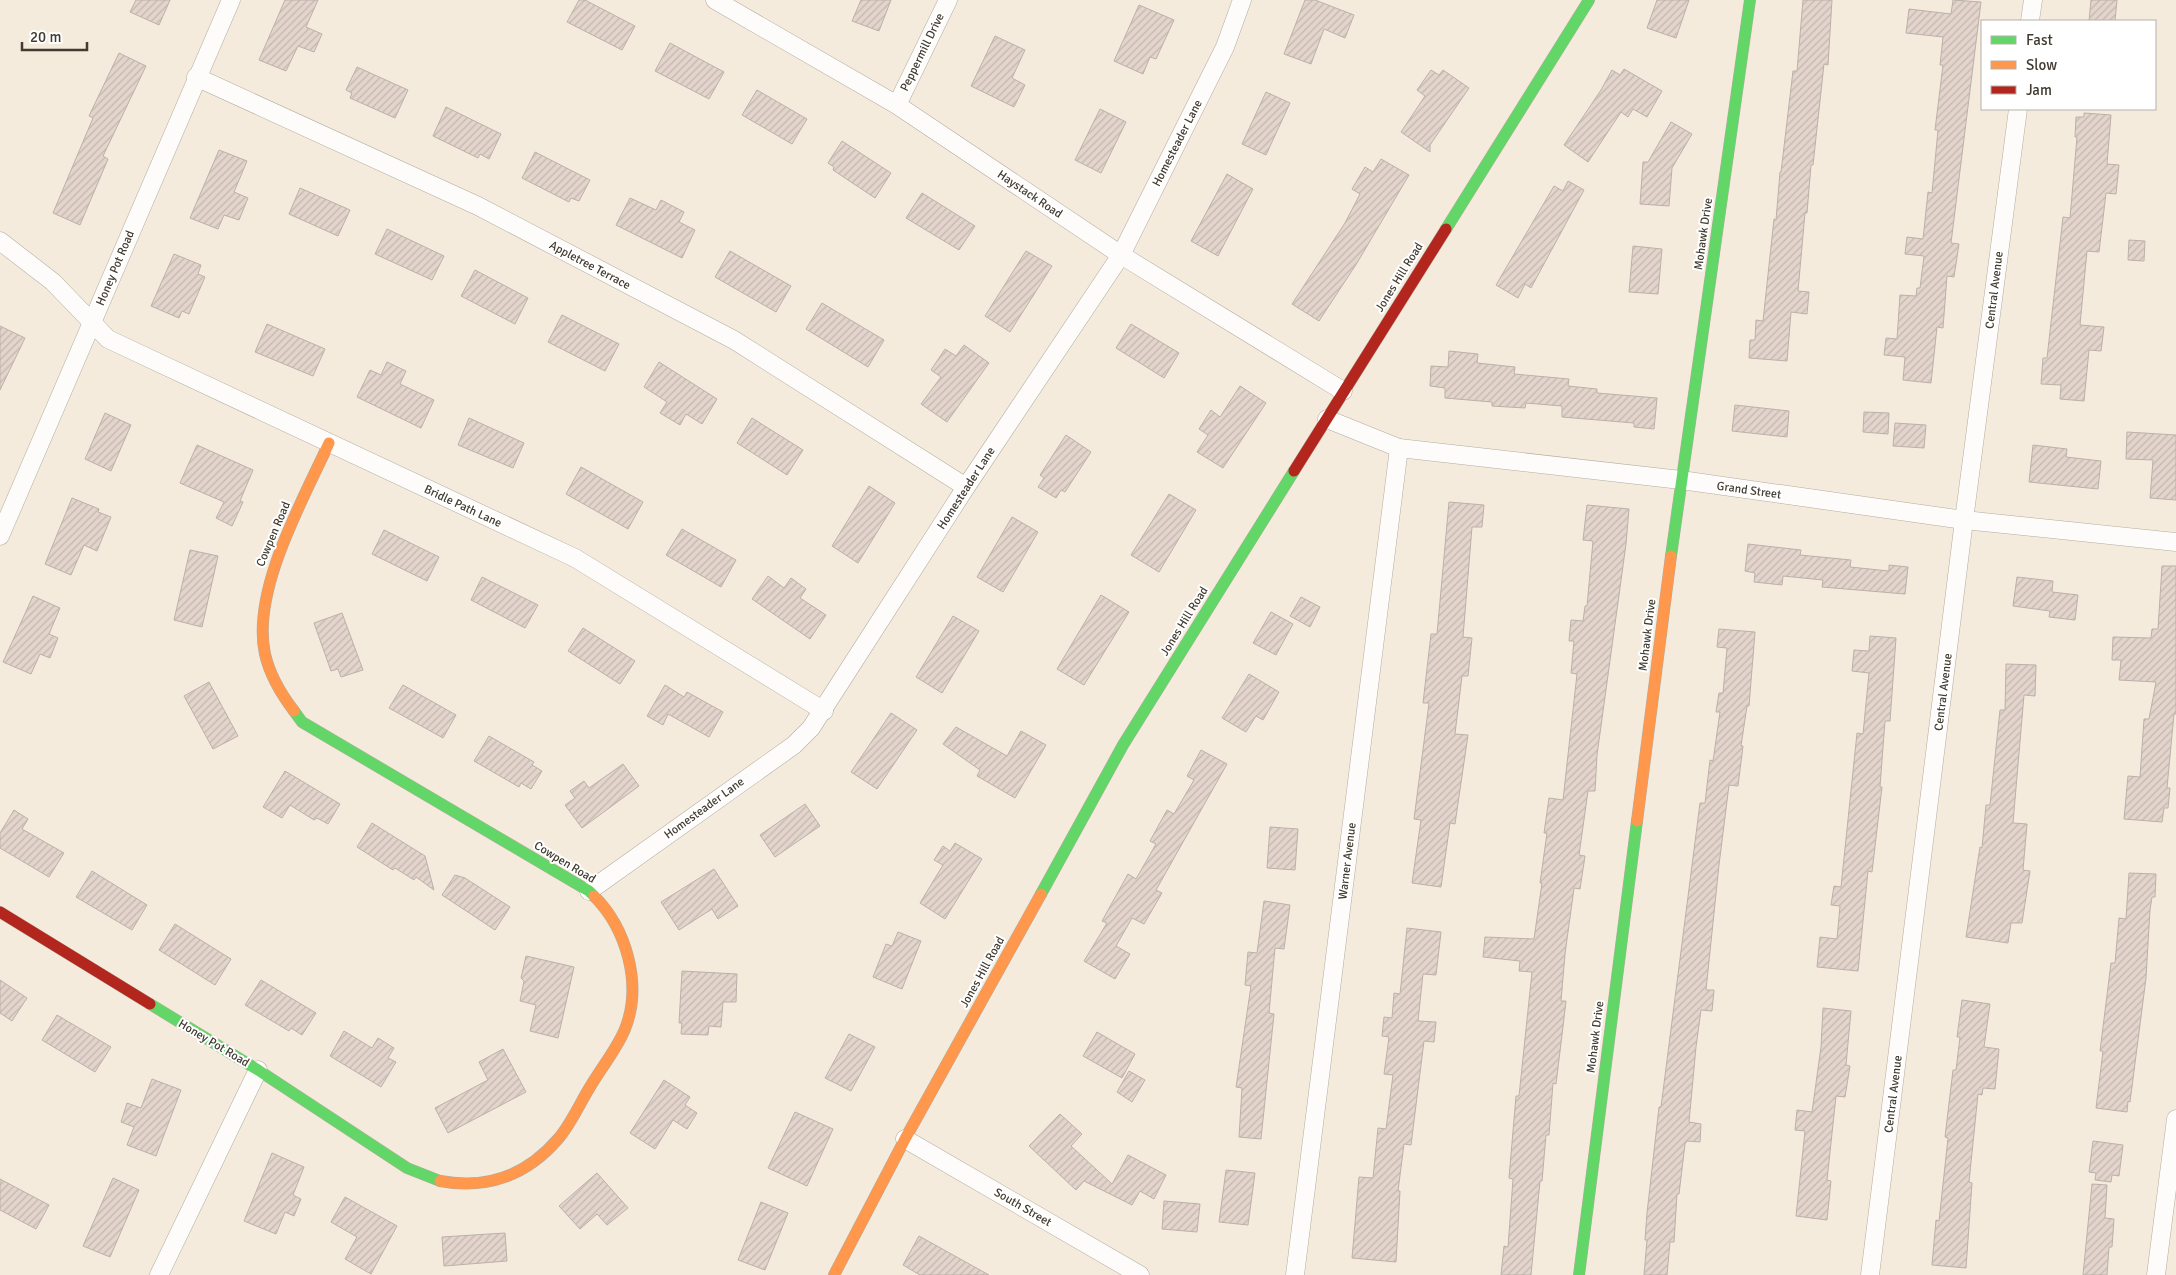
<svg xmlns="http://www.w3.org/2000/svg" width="2176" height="1275" font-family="Signika,sans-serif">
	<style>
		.building { fill: url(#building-hatch); stroke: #bbb1a9 }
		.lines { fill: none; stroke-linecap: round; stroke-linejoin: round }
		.street-casing { stroke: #b3aca0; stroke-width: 19 }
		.fast-casing { stroke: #b3aca0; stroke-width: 12 }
		.slow-casing { stroke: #b3aca0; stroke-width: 12 }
		.jam-casing { stroke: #b3aca0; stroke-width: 12 }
		.street { stroke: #fdfcfa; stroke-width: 18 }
		.fast { stroke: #63d668; stroke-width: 11 }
		.slow { stroke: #ff974d; stroke-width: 11 }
		.jam { stroke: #b3261e; stroke-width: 11 }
		.labels { text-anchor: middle; stroke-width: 4; stroke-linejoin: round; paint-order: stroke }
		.street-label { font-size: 12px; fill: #413b30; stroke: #fff }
	</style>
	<defs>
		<pattern id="building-hatch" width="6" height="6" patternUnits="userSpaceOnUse" patternTransform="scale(1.25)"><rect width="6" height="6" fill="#e3d4cc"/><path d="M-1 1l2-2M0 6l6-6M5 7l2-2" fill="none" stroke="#c4b7b0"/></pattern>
	</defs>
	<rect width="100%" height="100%" fill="#f4ebdc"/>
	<g class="building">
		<polygon points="136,0 170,0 159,25 130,12"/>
		<polygon points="285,0 318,0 306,27 322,34 314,52 298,46 286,71 259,60"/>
		<polygon points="579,0 585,0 635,26 622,50 567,22"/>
		<polygon points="861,0 891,0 879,31 852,21"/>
		<polygon points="1305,0 1315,0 1354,15 1345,38 1324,29 1311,64 1284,54"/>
		<polygon points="1657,0 1689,0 1676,38 1647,28"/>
		<polygon points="1803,0 1832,0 1828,65 1824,64 1813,165 1811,165 1807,213 1805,213 1798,291 1809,292 1807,314 1791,312 1787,361 1749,358 1750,340 1755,340 1756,320 1763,321 1774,219 1776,220 1780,172 1781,172 1793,71 1797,71"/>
		<polygon points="1953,0 1981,2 1951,243 1959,244 1954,277 1947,276 1943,328 1937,327 1931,383 1903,380 1905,357 1884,355 1886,338 1897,339 1900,295 1916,296 1917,288 1920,288 1924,256 1905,254 1907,237 1923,239 1928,192 1932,193 1938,130 1935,130 1943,65 1940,65 1943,37 1906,33 1909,9 1951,14"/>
		<polygon points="2091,0 2117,0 2115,21 2089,21"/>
		<polygon points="1139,5 1174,20 1156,59 1150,57 1143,74 1114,61"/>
		<polygon points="995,36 1025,50 1012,78 1025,85 1014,107 971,86"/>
		<polygon points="670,43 724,72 709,99 655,71"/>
		<polygon points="119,53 146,66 103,156 108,159 80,225 53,213 93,118 89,116"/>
		<polygon points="357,67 408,90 395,118 350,98 352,93 346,90"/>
		<polygon points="1624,69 1662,91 1647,117 1633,109 1628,117 1621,112 1588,162 1564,145 1601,90 1612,70 1620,75"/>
		<polygon points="1431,70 1439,75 1443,70 1469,88 1430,145 1430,152 1401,132 1425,96 1417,90"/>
		<polygon points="757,90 807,119 792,144 742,115"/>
		<polygon points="1266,92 1290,103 1266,155 1242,144"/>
		<polygon points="446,107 501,134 489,159 480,154 478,158 433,136"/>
		<polygon points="1100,109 1126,122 1101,173 1075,160"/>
		<polygon points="2084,113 2111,115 2107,164 2119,165 2116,194 2106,193 2099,252 2087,251 2080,325 2104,327 2101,351 2089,350 2084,401 2060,399 2061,385 2041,384 2043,358 2047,358 2063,217 2070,218 2077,137 2075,137 2076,117 2084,117"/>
		<polygon points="1671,122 1692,134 1672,168 1669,206 1640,204 1643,162 1648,162"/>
		<polygon points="842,141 891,173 875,198 833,170 834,167 828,163"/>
		<polygon points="219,150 247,161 234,192 248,198 239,220 224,215 218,229 190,218"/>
		<polygon points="535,152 590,180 579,201 571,198 569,202 522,178"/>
		<polygon points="1381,159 1409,175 1357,263 1319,321 1292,304 1345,223 1360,194 1352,189 1365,167 1373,172"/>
		<polygon points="1227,174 1253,189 1218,256 1191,241"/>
		<polygon points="1568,181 1584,190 1531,288 1525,284 1518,298 1496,285 1554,186 1563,191"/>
		<polygon points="300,188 350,210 338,236 289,214"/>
		<polygon points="922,193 975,226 959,250 906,218"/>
		<polygon points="630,198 656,210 661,200 684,212 679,222 695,230 682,258 616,225"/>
		<polygon points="387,229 444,256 432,280 375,254"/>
		<polygon points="2129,240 2145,241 2144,261 2128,260"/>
		<polygon points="1633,246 1662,249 1658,294 1629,292"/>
		<polygon points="730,251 791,286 776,312 715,277"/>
		<polygon points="1026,251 1052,266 1010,332 985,316"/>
		<polygon points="174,254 201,265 198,274 205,277 189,314 182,311 179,318 151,306"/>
		<polygon points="475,270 528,298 515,324 461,296"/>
		<polygon points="822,303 884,340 868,367 806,329"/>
		<polygon points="562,315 619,344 605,371 548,342"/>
		<polygon points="267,324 325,349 313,376 255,352"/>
		<polygon points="1131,324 1179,353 1164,378 1116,348"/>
		<polygon points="0,326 25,338 0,390"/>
		<polygon points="964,345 989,363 947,422 921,404 941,377 931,370 945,349 956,356"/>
		<polygon points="1449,351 1478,354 1477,363 1515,367 1514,374 1569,379 1568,386 1597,389 1597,393 1657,398 1654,429 1634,427 1634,423 1562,417 1562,406 1526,403 1525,408 1492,406 1492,402 1445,398 1445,388 1430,386 1431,366 1448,367"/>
		<polygon points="387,362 406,371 400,384 434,400 421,428 357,397 370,370 381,375"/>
		<polygon points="659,362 717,399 702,424 686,414 680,425 660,413 667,402 644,387"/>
		<polygon points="1240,386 1266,403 1223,468 1197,452 1208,435 1199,429 1211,410 1220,417"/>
		<polygon points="1735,405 1789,411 1787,437 1732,431"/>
		<polygon points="1864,412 1889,413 1888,434 1863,432"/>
		<polygon points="105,413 131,425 111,471 85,459"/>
		<polygon points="469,418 524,443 513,468 458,445"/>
		<polygon points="752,418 803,450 787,475 737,443"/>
		<polygon points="1895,423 1926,425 1924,448 1893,446"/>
		<polygon points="2127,432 2176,435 2176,500 2150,498 2153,460 2126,459"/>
		<polygon points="1066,435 1091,452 1065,492 1061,490 1056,498 1038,487 1044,478 1040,475"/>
		<polygon points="197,445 253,470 240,501 243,502 232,526 216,518 224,502 180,483"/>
		<polygon points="2033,445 2067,449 2066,457 2101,461 2098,489 2029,482"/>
		<polygon points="581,467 643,502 628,529 566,494"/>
		<polygon points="869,486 895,503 858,563 832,546"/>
		<polygon points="1169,494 1196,510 1159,572 1131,555"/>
		<polygon points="72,498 99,509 98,512 111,517 97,551 84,545 71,575 45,564"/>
		<polygon points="1449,502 1484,505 1482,527 1472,527 1463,637 1472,638 1468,676 1462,676 1455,734 1468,735 1455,824 1450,823 1441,887 1412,883 1421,820 1414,819 1429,703 1423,703 1431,634 1437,634"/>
		<polygon points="1587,505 1629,509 1626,544 1597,755 1595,791 1588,791 1579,855 1585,856 1580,889 1574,888 1565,954 1561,1001 1566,1001 1562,1035 1556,1084 1553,1083 1549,1135 1546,1135 1542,1181 1540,1181 1531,1275 1501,1275 1504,1246 1508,1247 1513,1179 1509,1178 1516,1096 1519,1096 1532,972 1519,971 1520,961 1483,957 1485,937 1534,939 1542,883 1540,883 1547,833 1544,833 1549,798 1563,800 1577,674 1571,673 1574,641 1569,641 1571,620 1583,621 1585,606 1587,606 1593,541 1583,540"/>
		<polygon points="1012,517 1038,532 1003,592 977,577"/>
		<polygon points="682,529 736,560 721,587 666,555"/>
		<polygon points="384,530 439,557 427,581 372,554"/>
		<polygon points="1748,544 1801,550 1800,555 1851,560 1850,567 1889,571 1889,565 1908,567 1905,594 1822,587 1823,580 1783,576 1782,585 1754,582 1755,573 1745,571"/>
		<polygon points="190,550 218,556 202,627 174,620"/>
		<polygon points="2162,566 2176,566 2176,714 2174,714 2167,788 2170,788 2168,808 2164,808 2162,822 2124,819 2128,776 2140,777 2144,719 2149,719 2156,682 2119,680 2121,660 2112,660 2113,637 2151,638 2152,629 2158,629"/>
		<polygon points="768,576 784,588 791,578 806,589 800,598 826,615 810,639 752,599"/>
		<polygon points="482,577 538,605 525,628 471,600"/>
		<polygon points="2017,577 2053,581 2052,592 2078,595 2075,620 2049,617 2050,611 2013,606"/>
		<polygon points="1101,595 1129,612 1084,685 1057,669"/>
		<polygon points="33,596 60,608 49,634 58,638 50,658 40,654 31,674 3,662"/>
		<polygon points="1301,597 1320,607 1310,627 1290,616"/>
		<polygon points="1271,612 1293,624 1276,655 1253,643"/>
		<polygon points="342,613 363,670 341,677 338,669 331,671 314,623"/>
		<polygon points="953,616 979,631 942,693 916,677"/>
		<polygon points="583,628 635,661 620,684 568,651"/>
		<polygon points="1719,629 1755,632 1749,706 1747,706 1741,746 1743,746 1738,786 1729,785 1719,865 1706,990 1714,990 1712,1011 1701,1010 1696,1047 1689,1122 1701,1124 1700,1142 1687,1141 1685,1144 1679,1194 1677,1194 1674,1242 1670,1242 1667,1275 1644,1275 1647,1240 1645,1240 1647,1213 1659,1107 1661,1107 1700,803 1705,803 1710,760 1713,761 1720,712 1716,712 1719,693 1723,693 1727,648 1717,647"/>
		<polygon points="1870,636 1896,638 1890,721 1885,721 1880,787 1882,787 1872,872 1868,871 1858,971 1817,967 1820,937 1837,939 1840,906 1831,905 1834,886 1841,887 1857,733 1863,734 1869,673 1852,671 1854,650 1869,651"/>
		<polygon points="2006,664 2036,665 2035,696 2024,695 2013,823 2027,824 2023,870 2030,871 2022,923 2011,923 2008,943 1966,937 1980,847 1982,848 1986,805 1990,805 2000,710 2005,710"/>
		<polygon points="1249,674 1279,692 1263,720 1256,716 1246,732 1222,718"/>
		<polygon points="209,682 238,736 213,749 184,696"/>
		<polygon points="403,685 456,715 443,738 389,708"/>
		<polygon points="665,685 684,697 687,692 723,712 709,737 668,714 663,725 647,716"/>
		<polygon points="891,713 917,730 877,789 851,772"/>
		<polygon points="956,727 1007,756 1021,731 1046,745 1015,798 977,776 980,770 943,744"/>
		<polygon points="489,736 534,762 532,765 542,771 531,789 521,783 519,787 474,761"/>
		<polygon points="1201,750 1227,764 1156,890 1162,893 1144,924 1132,918 1116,946 1130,954 1115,979 1084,961 1107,923 1102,921 1128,874 1136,879 1156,844 1150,841 1167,810 1174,814 1194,780 1187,776"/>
		<polygon points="623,764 639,786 582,828 565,805 575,798 570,791 584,781 589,788"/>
		<polygon points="285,771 340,804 328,824 317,818 314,820 290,805 282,818 263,807"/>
		<polygon points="805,804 820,826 775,857 760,835"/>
		<polygon points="14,810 28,819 22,829 64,853 49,877 0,848 0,833"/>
		<polygon points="372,823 425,856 434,890 416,877 414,880 395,868 393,870 357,847"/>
		<polygon points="1270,827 1298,829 1295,870 1267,868"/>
		<polygon points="955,843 982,859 945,919 920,903 943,865 934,860 943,846 950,851"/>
		<polygon points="714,869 738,906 718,919 712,909 679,930 661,902"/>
		<polygon points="92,871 147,905 132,930 76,897"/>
		<polygon points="2129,873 2156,874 2155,897 2152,897 2150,910 2146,978 2130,1102 2128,1101 2127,1112 2096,1108 2103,1051 2100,1051 2111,963 2115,963 2119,918 2126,919"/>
		<polygon points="455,875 465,878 510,907 495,930 442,895"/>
		<polygon points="1264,901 1290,905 1284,949 1275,948 1269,1013 1274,1014 1261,1139 1239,1137 1242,1088 1236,1087 1251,986 1245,985 1248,952 1257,953"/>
		<polygon points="175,924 231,959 215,985 159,950"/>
		<polygon points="1407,928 1441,932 1436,975 1423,974 1418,1021 1436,1022 1434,1042 1424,1041 1411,1145 1404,1144 1398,1191 1400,1191 1396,1262 1352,1258 1359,1177 1373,1178 1378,1128 1386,1129 1393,1075 1384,1074 1389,1037 1382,1036 1384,1017 1392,1018 1394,993 1400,994"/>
		<polygon points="898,932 921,941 902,989 873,977 886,944 892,946"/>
		<polygon points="526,956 574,967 558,1038 530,1031 536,1005 520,1001 524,981 521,978"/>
		<polygon points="682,971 737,974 736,1002 723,1002 721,1027 709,1026 708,1035 681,1034 682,1023 679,1023"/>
		<polygon points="0,980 27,998 12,1021 0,1013"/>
		<polygon points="261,980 316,1013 302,1035 291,1028 289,1031 245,1005"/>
		<polygon points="1962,1000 1990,1004 1984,1047 1999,1049 1995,1089 1983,1088 1982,1095 1978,1094 1969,1182 1972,1183 1966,1268 1932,1265 1936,1220 1939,1221 1948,1138 1945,1137 1953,1070 1956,1070 1960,1037 1957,1037"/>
		<polygon points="1823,1008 1851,1011 1846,1065 1850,1066 1845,1097 1836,1096 1827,1180 1831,1181 1827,1220 1796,1216 1805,1131 1795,1130 1797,1110 1812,1112 1821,1047"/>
		<polygon points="57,1015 111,1047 95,1072 42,1040"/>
		<polygon points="344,1031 372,1048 378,1038 394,1048 388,1058 396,1062 381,1087 330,1056"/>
		<polygon points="1097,1032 1135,1054 1122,1078 1083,1056"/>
		<polygon points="849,1034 875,1047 851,1091 825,1078"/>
		<polygon points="503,1049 526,1092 448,1133 435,1108 488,1080 479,1062"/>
		<polygon points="1129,1071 1145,1080 1132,1102 1117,1092"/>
		<polygon points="152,1079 181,1090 156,1156 127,1145 134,1127 121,1122 127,1103 141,1108"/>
		<polygon points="664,1080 690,1097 685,1105 697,1113 687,1129 673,1120 655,1149 630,1133"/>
		<polygon points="795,1112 833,1129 807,1186 768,1168"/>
		<polygon points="1060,1114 1082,1134 1071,1146 1112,1184 1128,1155 1166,1175 1154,1199 1140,1191 1132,1205 1084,1181 1076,1190 1029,1146"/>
		<polygon points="2093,1141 2123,1145 2119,1176 2112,1175 2111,1182 2095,1180 2096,1173 2089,1172"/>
		<polygon points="272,1153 304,1167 293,1195 301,1199 294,1216 285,1212 276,1234 244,1221"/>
		<polygon points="1226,1170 1255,1173 1248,1225 1219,1222"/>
		<polygon points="597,1173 628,1208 607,1225 597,1214 580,1229 559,1206"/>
		<polygon points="113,1178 139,1190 110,1257 83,1246"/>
		<polygon points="0,1179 49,1205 36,1229 0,1210"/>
		<polygon points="2092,1184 2107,1185 2105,1218 2114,1219 2112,1247 2109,1247 2107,1275 2083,1275"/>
		<polygon points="345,1197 397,1226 371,1274 345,1259 357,1237 331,1222"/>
		<polygon points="1164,1201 1200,1204 1197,1232 1162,1229"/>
		<polygon points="761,1202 788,1213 765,1270 738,1260"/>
		<polygon points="505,1233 507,1261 444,1266 442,1237"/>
		<polygon points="919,1236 989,1275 920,1275 903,1265"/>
	</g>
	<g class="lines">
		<g class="street-casing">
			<g id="street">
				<polyline points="715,0 897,105 1121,255 1343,391"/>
				<polyline points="2030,21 2033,0"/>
				<polyline points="196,77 478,206 734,340 966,487"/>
				<polyline points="897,105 948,0"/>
				<polyline points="0,241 53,282 108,339 575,558 824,711"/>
				<polyline points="1327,419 1399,448 1681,480 1964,520 2176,542"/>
				<polyline points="0,536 231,0"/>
				<polyline points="589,891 794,745 811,728 966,487 1121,255 1225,47 1242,0"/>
				<polyline points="905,1139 1140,1275"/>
				<polyline points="159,1275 258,1070"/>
				<polyline points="1295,1275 1399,448"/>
				<polyline points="1870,1275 1964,520 2018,109"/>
				<polyline points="2156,1275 2176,1119"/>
			</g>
		</g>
		<g class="fast-casing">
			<g id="fast">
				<polyline points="1446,229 1589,0"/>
				<polyline points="1671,556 1750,0"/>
				<polyline points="294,711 302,722 589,891 594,896"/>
				<polyline points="1041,894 1123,745 1294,471"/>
				<polyline points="150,1004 258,1070 407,1168 440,1181"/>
				<polyline points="1579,1275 1637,821"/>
			</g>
		</g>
		<g class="slow-casing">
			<g id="slow">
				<path d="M 294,711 C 281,694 270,676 265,654 C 251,591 303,500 329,443"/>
				<polyline points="1637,821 1671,556"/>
				<path d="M 440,1181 C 487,1190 527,1175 558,1139 C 571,1124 580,1103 590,1087 C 601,1068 617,1049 625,1029 C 643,984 626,928 594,896"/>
				<polyline points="834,1275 905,1139 1041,894"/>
			</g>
		</g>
		<g class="jam-casing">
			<g id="jam">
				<polyline points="1294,471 1446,229"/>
				<polyline points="0,912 150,1004"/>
			</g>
		</g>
		<use href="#street" class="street"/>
		<use href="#fast" class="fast"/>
		<use href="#slow" class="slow"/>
		<use href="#jam" class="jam"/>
	</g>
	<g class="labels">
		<g class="street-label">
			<text transform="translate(922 52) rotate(-64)" y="4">Peppermill Drive</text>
			<text transform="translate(1177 143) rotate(-63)" y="4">Homesteader Lane</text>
			<text transform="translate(1030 194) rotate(34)" y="4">Haystack Road</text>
			<text transform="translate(1703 234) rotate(-82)" y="4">Mohawk Drive</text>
			<text transform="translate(590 265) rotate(28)" y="4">Appletree Terrace</text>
			<text transform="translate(115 268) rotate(-67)" y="4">Honey Pot Road</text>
			<text transform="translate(1399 277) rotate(-58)" y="4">Jones Hill Road</text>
			<text transform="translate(1994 290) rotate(-83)" y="4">Central Avenue</text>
			<text transform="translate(966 488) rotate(-57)" y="4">Homesteader Lane</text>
			<text transform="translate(1749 490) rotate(8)" y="4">Grand Street</text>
			<text transform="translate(463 506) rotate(25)" y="4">Bridle Path Lane</text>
			<text transform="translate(273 534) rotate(-67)" y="4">Cowpen Road</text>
			<text transform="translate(1184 621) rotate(-58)" y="4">Jones Hill Road</text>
			<text transform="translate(1647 635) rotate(-83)" y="4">Mohawk Drive</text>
			<text transform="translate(1943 692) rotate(-83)" y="4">Central Avenue</text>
			<text transform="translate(704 808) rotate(-36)" y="4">Homesteader Lane</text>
			<text transform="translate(1347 861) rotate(-83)" y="4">Warner Avenue</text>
			<text transform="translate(565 862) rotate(31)" y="4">Cowpen Road</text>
			<text transform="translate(982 972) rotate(-61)" y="4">Jones Hill Road</text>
			<text transform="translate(1595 1037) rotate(-83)" y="4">Mohawk Drive</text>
			<text transform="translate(214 1043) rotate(31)" y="4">Honey Pot Road</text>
			<text transform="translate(1893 1094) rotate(-83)" y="4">Central Avenue</text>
			<text transform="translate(1023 1207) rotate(30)" y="4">South Street</text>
		</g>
	</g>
	<rect x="1981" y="20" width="175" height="90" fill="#ffffff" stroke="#b3b1ac"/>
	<rect x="1991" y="36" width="25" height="8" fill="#63d668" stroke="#b3b1ac"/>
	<text x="2026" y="45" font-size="15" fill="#413b30">Fast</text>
	<rect x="1991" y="61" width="25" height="8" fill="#ff974d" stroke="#b3b1ac"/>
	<text x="2026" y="70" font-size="15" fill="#413b30">Slow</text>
	<rect x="1991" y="86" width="25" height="8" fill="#b3261e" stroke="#b3b1ac"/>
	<text x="2026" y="95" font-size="15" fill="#413b30">Jam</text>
	<path d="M22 42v8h65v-8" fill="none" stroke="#413b30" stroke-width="2.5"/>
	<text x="30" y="42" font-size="15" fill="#413b30" stroke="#ffffff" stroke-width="4" paint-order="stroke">20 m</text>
</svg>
